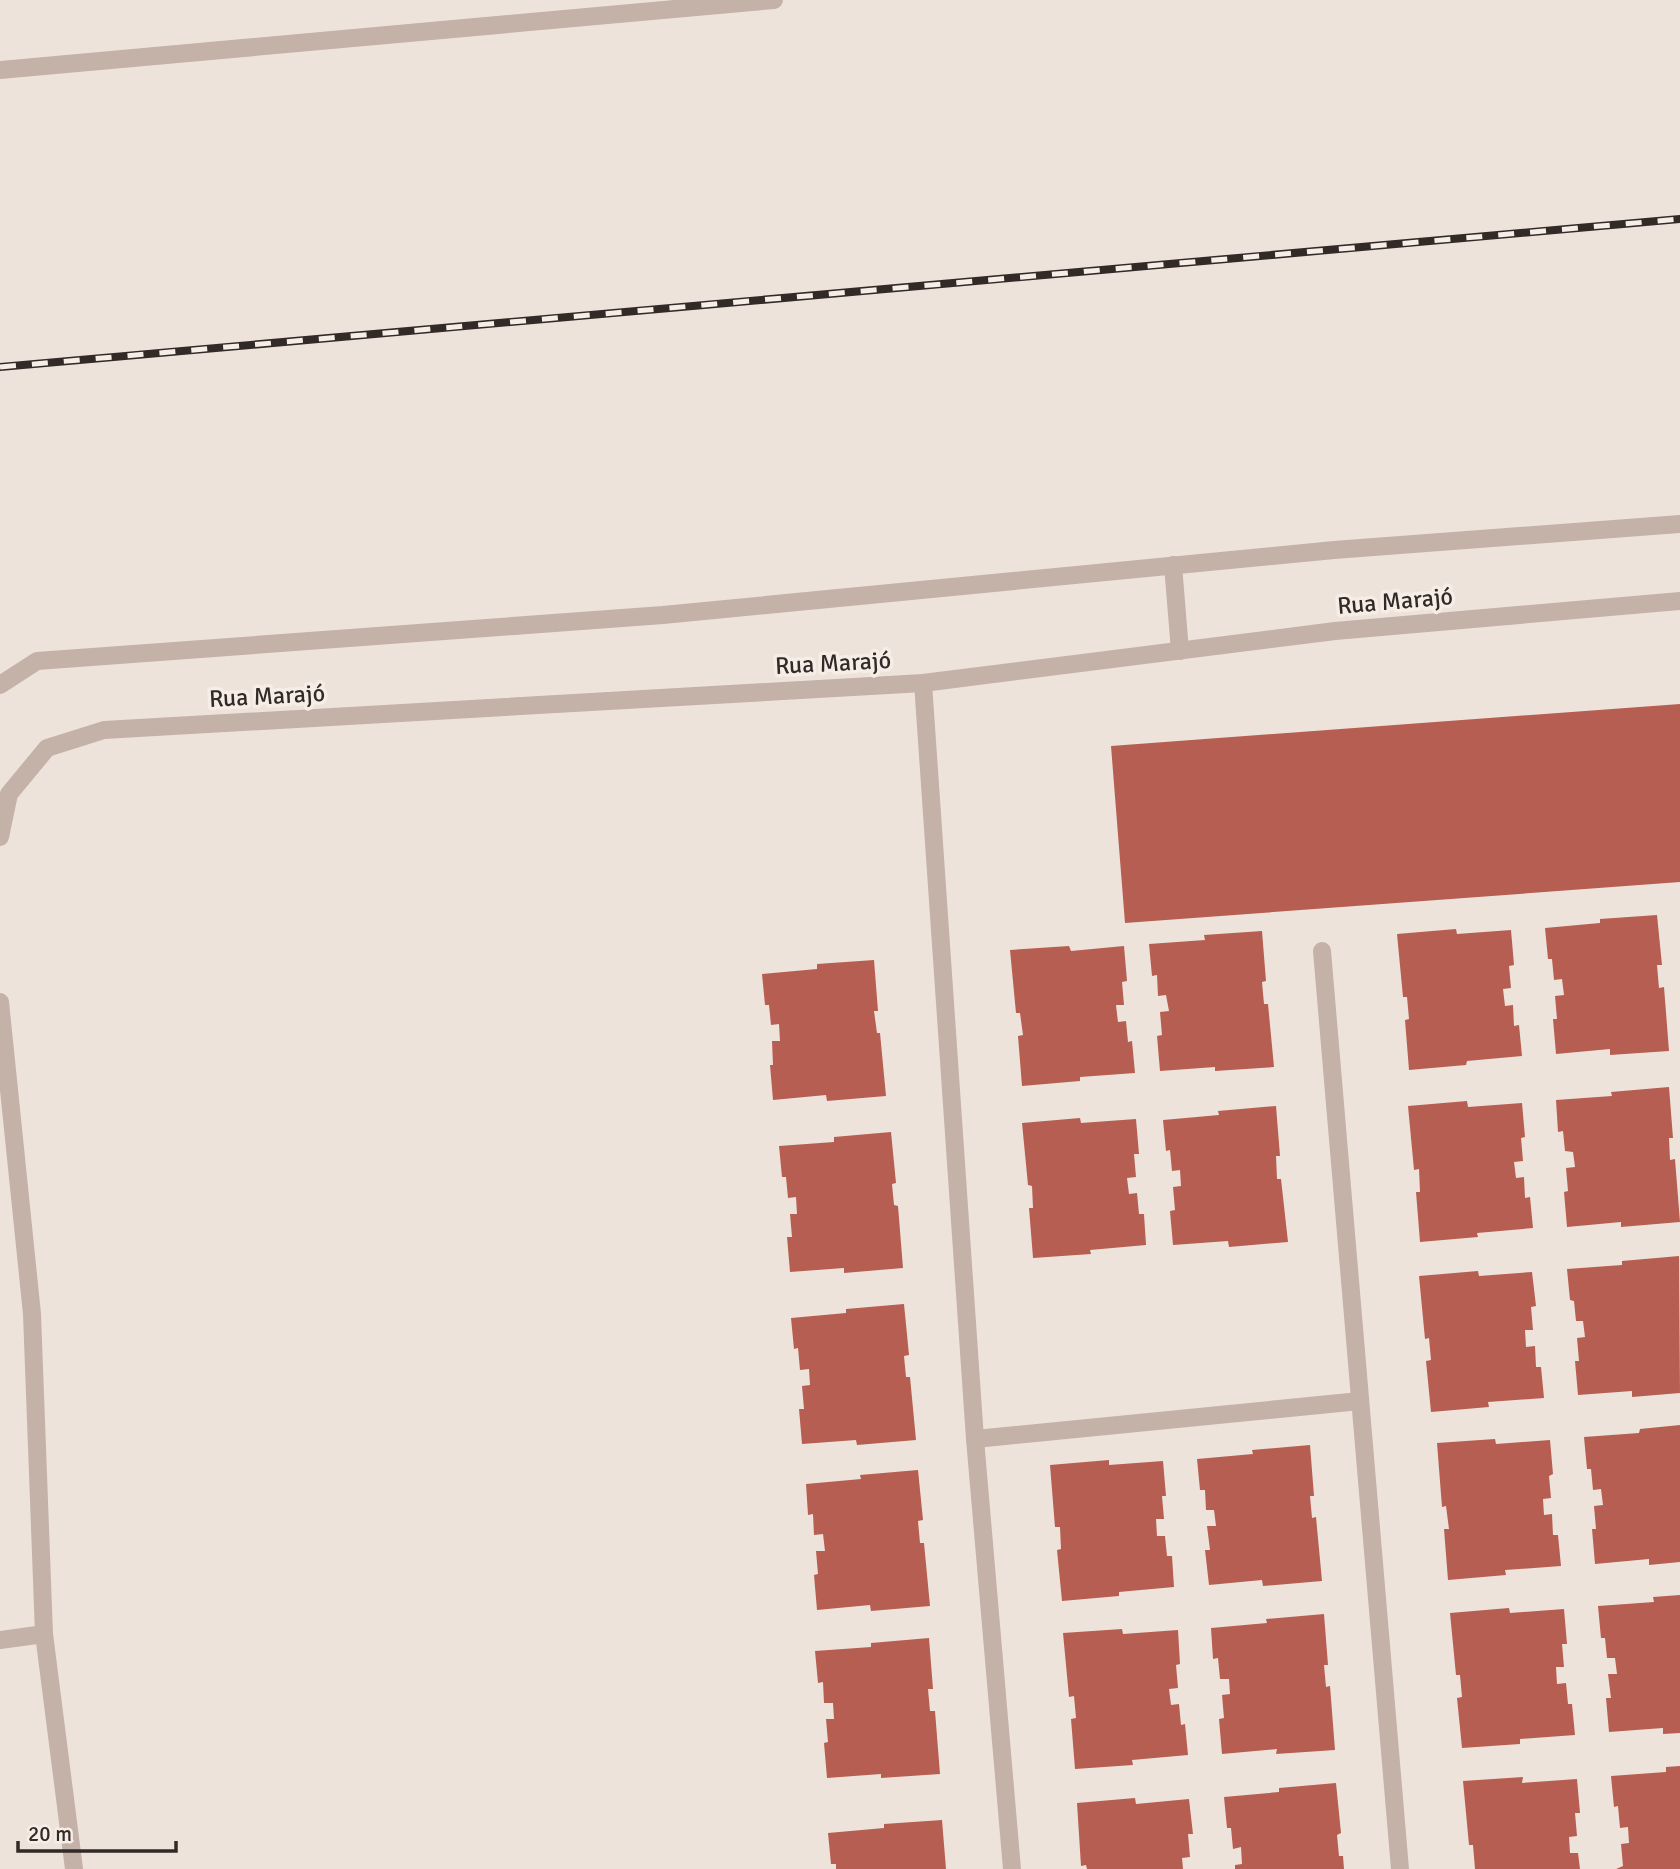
<svg xmlns="http://www.w3.org/2000/svg" width="1680" height="1869" font-family="Signika,sans-serif">
	<style>
		.building { fill: #b65e51 }
		.lines { fill: none; stroke-linecap: round; stroke-linejoin: round }
		.minor { stroke: #c4b2a9; stroke-width: 18 }
		.tertiary { stroke: #c4b2a9; stroke-width: 18 }
		.rail-casing { stroke: #322a27; stroke-width: 8 }
		.rail { stroke: #f6ede6; stroke-width: 5; stroke-dasharray: 16; stroke-linecap: butt }
		.labels { text-anchor: middle; stroke-width: 7; stroke-linejoin: round; paint-order: stroke }
		.street-label { font-size: 24px; fill: #322a27; stroke: #f6ede6 }
	</style>
	<rect width="100%" height="100%" fill="#eee3db"/>
	<g class="building">
		<polygon points="1680,704 1680,882 1125,923 1111,746"/>
		<polygon points="1657,915 1662,965 1657,965 1659,988 1664,987 1669,1051 1610,1055 1610,1049 1556,1054 1553,1019 1557,1019 1555,996 1564,995 1562,979 1554,980 1552,959 1548,959 1545,928 1600,923 1600,919"/>
		<polygon points="1456,929 1457,934 1511,930 1514,965 1509,966 1511,988 1503,989 1505,1006 1513,1005 1514,1026 1519,1025 1522,1056 1467,1061 1466,1065 1409,1070 1405,1020 1409,1019 1407,997 1403,997 1397,934"/>
		<polygon points="1262,931 1266,981 1262,982 1264,1004 1268,1004 1274,1067 1215,1071 1215,1067 1160,1071 1157,1036 1162,1035 1160,1012 1169,1011 1166,995 1158,996 1157,975 1152,976 1149,944 1205,940 1204,935"/>
		<polygon points="1069,946 1071,951 1124,946 1127,981 1122,982 1124,1005 1116,1005 1118,1022 1126,1021 1128,1042 1132,1041 1135,1073 1080,1077 1080,1081 1022,1086 1018,1036 1023,1035 1020,1013 1016,1013 1010,950"/>
		<polygon points="874,960 878,1011 874,1011 877,1033 880,1033 886,1096 827,1101 826,1095 773,1100 770,1065 773,1065 772,1041 780,1041 779,1024 771,1025 769,1005 765,1005 762,974 817,969 817,964"/>
		<polygon points="1669,1087 1673,1138 1669,1138 1670,1160 1675,1159 1680,1222 1621,1227 1621,1222 1567,1227 1564,1192 1568,1191 1566,1168 1575,1167 1573,1152 1565,1151 1563,1131 1558,1132 1556,1100 1612,1096 1611,1092"/>
		<polygon points="1467,1101 1468,1107 1522,1103 1525,1137 1521,1138 1523,1161 1514,1162 1516,1178 1524,1177 1525,1198 1530,1197 1533,1228 1477,1233 1478,1237 1420,1242 1416,1192 1420,1192 1419,1169 1414,1170 1408,1106"/>
		<polygon points="1276,1106 1280,1156 1276,1156 1277,1179 1281,1179 1288,1242 1229,1247 1228,1241 1173,1245 1170,1211 1175,1210 1173,1187 1181,1186 1180,1170 1172,1171 1170,1150 1166,1151 1163,1120 1219,1115 1218,1111"/>
		<polygon points="1080,1118 1081,1123 1136,1119 1139,1154 1134,1154 1136,1177 1127,1178 1129,1194 1137,1193 1139,1214 1144,1214 1146,1245 1090,1250 1091,1254 1033,1258 1029,1208 1033,1208 1032,1186 1028,1185 1022,1123"/>
		<polygon points="891,1132 896,1183 892,1184 894,1205 898,1206 903,1268 844,1273 844,1268 790,1272 787,1237 792,1237 790,1214 797,1214 796,1197 788,1198 786,1177 782,1177 779,1146 834,1142 834,1137"/>
		<polygon points="1679,1256 1680,1393 1632,1397 1632,1391 1578,1395 1575,1361 1579,1361 1577,1338 1585,1337 1583,1321 1576,1321 1574,1301 1570,1300 1567,1269 1622,1265 1622,1261"/>
		<polygon points="1478,1271 1479,1276 1532,1272 1536,1306 1531,1307 1533,1330 1525,1330 1526,1347 1535,1346 1536,1367 1541,1367 1544,1398 1488,1402 1489,1407 1431,1412 1426,1361 1431,1360 1429,1338 1425,1339 1419,1276"/>
		<polygon points="904,1304 909,1355 904,1356 906,1377 910,1377 916,1440 857,1445 856,1440 802,1444 799,1409 804,1409 802,1386 810,1385 809,1369 800,1370 798,1348 794,1349 791,1318 846,1313 846,1309"/>
		<polygon points="1680,1425 1680,1562 1649,1565 1649,1559 1595,1564 1592,1529 1596,1529 1594,1506 1603,1505 1601,1489 1593,1490 1591,1469 1587,1469 1584,1437 1639,1433 1640,1429"/>
		<polygon points="1495,1439 1496,1444 1550,1440 1553,1474 1549,1476 1551,1498 1543,1499 1544,1515 1552,1514 1553,1535 1558,1535 1561,1566 1505,1570 1506,1575 1448,1580 1444,1529 1449,1529 1446,1506 1442,1507 1437,1443"/>
		<polygon points="1310,1445 1314,1496 1310,1496 1312,1518 1316,1517 1322,1581 1263,1586 1262,1580 1209,1585 1205,1550 1210,1550 1207,1526 1216,1526 1214,1510 1206,1510 1205,1490 1200,1490 1197,1459 1253,1454 1252,1450"/>
		<polygon points="1109,1460 1109,1465 1163,1461 1166,1496 1162,1496 1164,1519 1156,1519 1157,1536 1165,1536 1167,1556 1172,1556 1174,1587 1119,1592 1119,1596 1062,1601 1057,1550 1061,1549 1060,1527 1055,1527 1050,1465"/>
		<polygon points="918,1470 923,1520 918,1521 920,1543 924,1543 930,1606 871,1611 870,1605 817,1610 814,1575 818,1574 816,1551 825,1551 823,1534 814,1535 813,1514 808,1515 806,1484 861,1479 860,1475"/>
		<polygon points="1680,1595 1680,1733 1663,1734 1663,1728 1609,1732 1606,1698 1611,1698 1608,1674 1617,1674 1615,1658 1607,1658 1605,1638 1601,1638 1598,1606 1654,1602 1653,1597"/>
		<polygon points="1509,1608 1510,1613 1564,1609 1567,1644 1562,1644 1564,1667 1556,1667 1557,1684 1566,1683 1568,1704 1572,1704 1575,1735 1520,1739 1520,1744 1462,1748 1457,1698 1462,1697 1460,1675 1456,1675 1450,1613"/>
		<polygon points="1324,1614 1328,1665 1324,1665 1326,1687 1330,1686 1335,1750 1276,1754 1277,1749 1222,1754 1219,1719 1224,1718 1222,1695 1230,1694 1229,1679 1220,1679 1218,1658 1213,1659 1211,1628 1267,1623 1266,1619"/>
		<polygon points="1122,1629 1123,1634 1178,1630 1180,1664 1176,1665 1178,1688 1169,1689 1171,1705 1179,1704 1181,1725 1185,1724 1188,1755 1132,1760 1133,1765 1075,1769 1071,1719 1076,1718 1074,1696 1069,1697 1063,1633"/>
		<polygon points="929,1638 933,1689 928,1689 930,1711 935,1711 940,1774 881,1778 881,1774 827,1778 824,1743 828,1742 826,1719 834,1719 833,1703 824,1703 823,1682 818,1683 815,1651 871,1647 871,1643"/>
		<polygon points="1680,1766 1680,1869 1616,1869 1623,1866 1621,1844 1629,1843 1628,1827 1620,1828 1618,1806 1614,1807 1611,1776 1666,1772 1666,1767"/>
		<polygon points="1523,1777 1522,1783 1577,1779 1580,1813 1575,1813 1577,1836 1569,1837 1570,1853 1578,1853 1580,1869 1475,1869 1473,1845 1469,1845 1463,1781"/>
		<polygon points="1336,1783 1341,1833 1337,1835 1339,1856 1343,1856 1344,1869 1235,1869 1235,1865 1242,1864 1241,1847 1233,1849 1231,1828 1227,1828 1224,1797 1279,1792 1279,1788"/>
		<polygon points="1135,1798 1136,1804 1189,1799 1193,1834 1188,1834 1190,1857 1182,1858 1183,1869 1087,1869 1086,1865 1081,1866 1077,1803"/>
		<polygon points="942,1820 946,1869 836,1869 836,1864 831,1864 828,1833 884,1828 884,1824"/>
	</g>
	<g class="lines">
		<g class="minor">
			<polyline points="0,70 774,0"/>
			<polyline points="923,683 975,1439 1012,1869"/>
			<polyline points="1322,951 1400,1869"/>
			<polyline points="975,1439 1360,1401"/>
			<polyline points="0,1640 44,1634"/>
		</g>
		<g class="tertiary">
			<polyline points="1173,565 1180,651"/>
			<polyline points="0,685 37,661 663,615 1334,550 1680,524"/>
			<polyline points="0,837 9,794 47,748 104,730 923,683 1335,631 1680,601"/>
			<polyline points="0,1002 32,1314 44,1634 74,1869"/>
		</g>
		<g class="rail-casing">
			<polyline id="rail" points="0,367 1680,219"/>
		</g>
		<use href="#rail" class="rail"/>
	</g>
	<g class="labels">
		<g class="street-label">
			<text transform="translate(1395 601) rotate(-5)" y="8">Rua Marajó</text>
			<text transform="translate(833 663) rotate(-3)" y="8">Rua Marajó</text>
			<text transform="translate(267 696) rotate(-3)" y="8">Rua Marajó</text>
		</g>
	</g>
	<path d="M18 1841v10h158v-10" fill="none" stroke="#322a27" stroke-width="3.5"/>
	<text x="28" y="1841" font-size="21" fill="#322a27" stroke="#f6ede6" stroke-width="5" paint-order="stroke">20 m</text>
</svg>
